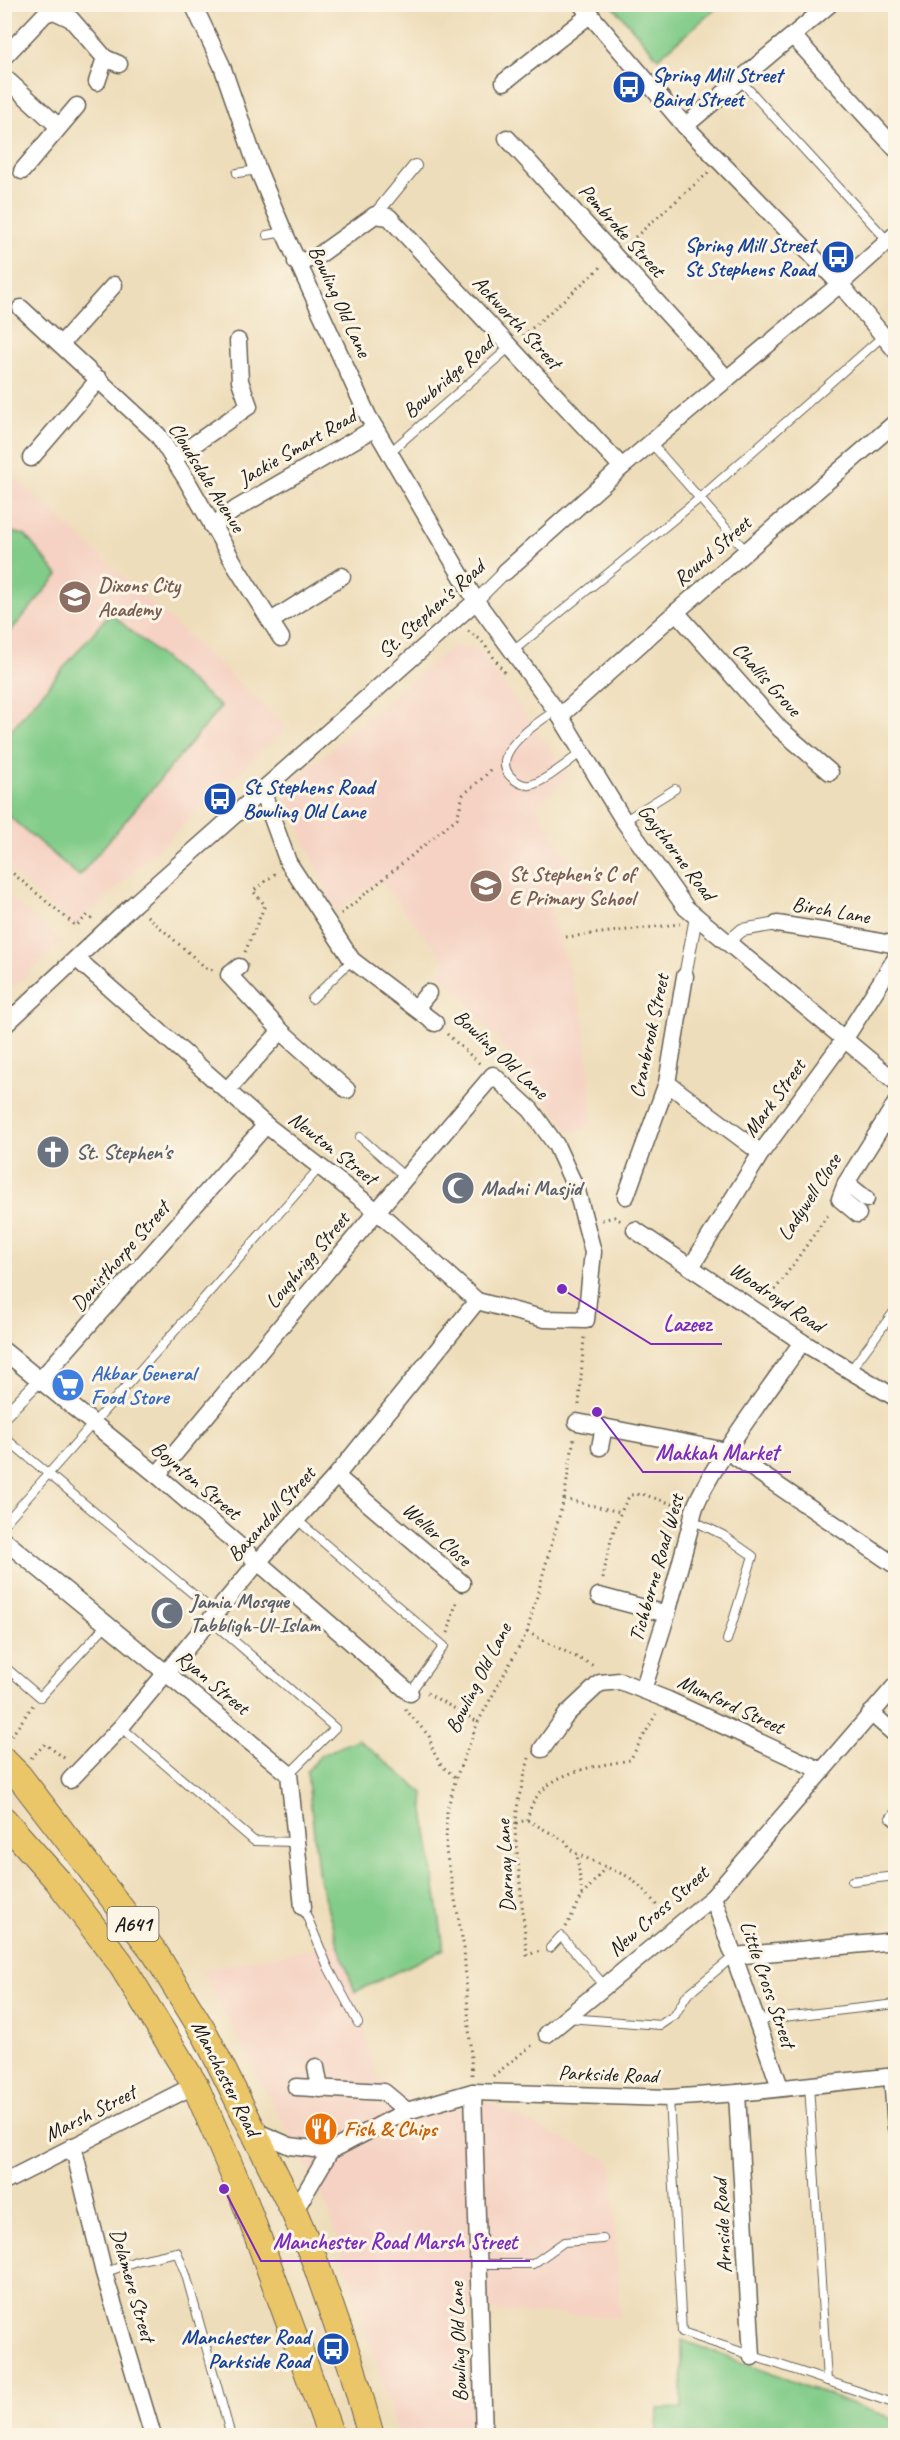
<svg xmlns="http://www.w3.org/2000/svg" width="900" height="2440" font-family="Caveat,sans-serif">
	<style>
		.built { fill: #f5d2c3 }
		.park { fill: #82cc89; stroke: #4f7452; stroke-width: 1.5 }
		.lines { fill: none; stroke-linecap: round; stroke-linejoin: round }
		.service-casing { stroke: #666053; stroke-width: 10 }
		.pedestrian-casing { stroke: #666053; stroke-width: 14 }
		.minor-casing { stroke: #666053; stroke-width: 19 }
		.primary-casing { stroke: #666053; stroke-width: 28 }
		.path { stroke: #666053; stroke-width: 3; stroke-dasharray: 1.5 4.5; stroke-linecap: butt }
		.service { stroke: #fff; stroke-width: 8 }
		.pedestrian { stroke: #fff; stroke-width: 12 }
		.minor { stroke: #fff; stroke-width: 16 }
		.primary { stroke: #ebc669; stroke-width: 26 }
		.labels { text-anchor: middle; stroke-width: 6; stroke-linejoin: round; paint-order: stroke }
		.shield { fill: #fcf5e5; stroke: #5f5d58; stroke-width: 1.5 }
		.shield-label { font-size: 20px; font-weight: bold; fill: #1c1c1c }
		.transit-label { font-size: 21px; font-weight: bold; fill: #164399; stroke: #fcf5e5; text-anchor: start }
		.street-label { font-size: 21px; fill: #1c1c1c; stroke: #fcf5e5 }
		.education-label { font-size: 21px; font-weight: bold; fill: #785e54; stroke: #fcf5e5; text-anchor: start }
		.worship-label { font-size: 21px; font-weight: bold; fill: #5b616d; stroke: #fcf5e5; text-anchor: start }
		.shop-label { font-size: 21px; font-weight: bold; fill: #366cbe; stroke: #fcf5e5; text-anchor: start }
		.food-label { font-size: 21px; font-weight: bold; fill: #c56008; stroke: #fcf5e5; text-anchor: start }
		.leader { fill: none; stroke: #7b2cbf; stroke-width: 2 }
		.callout-dot { fill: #7b2cbf; stroke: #fcf5e5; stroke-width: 2 }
		.callout-label { font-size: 22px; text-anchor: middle; font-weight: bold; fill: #7b2cbf; stroke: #fcf5e5; stroke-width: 6; stroke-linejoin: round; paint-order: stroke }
	</style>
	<rect width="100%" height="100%" fill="#fcf5e5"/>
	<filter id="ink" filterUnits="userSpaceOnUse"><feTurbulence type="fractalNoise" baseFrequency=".0167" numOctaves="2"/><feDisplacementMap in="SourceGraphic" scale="12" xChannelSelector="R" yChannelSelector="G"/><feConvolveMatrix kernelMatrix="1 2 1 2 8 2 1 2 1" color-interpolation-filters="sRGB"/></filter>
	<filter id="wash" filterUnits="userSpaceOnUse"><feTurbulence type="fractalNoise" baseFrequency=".008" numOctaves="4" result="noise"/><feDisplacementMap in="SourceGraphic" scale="24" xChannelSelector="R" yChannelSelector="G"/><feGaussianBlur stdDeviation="1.35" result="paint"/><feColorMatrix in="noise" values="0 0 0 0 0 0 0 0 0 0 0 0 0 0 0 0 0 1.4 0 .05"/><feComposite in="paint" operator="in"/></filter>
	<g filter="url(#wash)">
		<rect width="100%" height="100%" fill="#eeddba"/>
		<g class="built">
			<polygon points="4,467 287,727 74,928 5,866"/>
			<polygon points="451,647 478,649 570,776 536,806 591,892 545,895 584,1018 593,1126 571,1133 467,1002 440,972 447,963 379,880 336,912 283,790"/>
			<polygon points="5,893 62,941 5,996"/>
			<polygon points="338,1944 355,1992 376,2075 417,2103 462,2090 612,2162 620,2317 469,2310 473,2435 399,2435 326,2202 201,1970"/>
		</g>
		<g class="park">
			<polygon points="612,5 720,5 658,58"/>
			<polygon points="5,531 25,535 58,575 5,638"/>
			<polygon points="110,613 221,707 79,876 5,813 5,737"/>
			<polygon points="358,1739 424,1793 423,1804 444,1949 355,1992 338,1944 319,1879 307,1771 321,1755"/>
			<polygon points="682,2340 895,2420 895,2435 657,2435 658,2409 682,2408"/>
		</g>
	</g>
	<g filter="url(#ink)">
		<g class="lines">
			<g class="service-casing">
				<g id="service">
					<polyline points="740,80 888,241"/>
					<polyline points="237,173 258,170"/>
					<polyline points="267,235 284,232"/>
					<polyline points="651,443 746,551"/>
					<polyline points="389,453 510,347"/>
					<polyline points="513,651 700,498 883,336"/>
					<path d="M 556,710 C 539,722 489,752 510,776 C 515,781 523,786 530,785 C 545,782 569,761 582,752"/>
					<polyline points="624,821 675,789"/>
					<polyline points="312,999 352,960"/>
					<polyline points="360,1137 405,1177"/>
					<polyline points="850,1371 896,1309"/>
					<polyline points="4,1437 216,1613"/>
					<polyline points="295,1518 444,1646 410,1693"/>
					<polyline points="692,1520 723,1535 753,1556 727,1640"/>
					<polyline points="4,1524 320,1167"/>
					<polyline points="210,1620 335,1728 289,1774"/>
					<polyline points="4,1666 40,1697 107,1624"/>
					<polyline points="121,1727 254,1841 296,1842"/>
					<polyline points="896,1811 890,1818 896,1823"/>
					<polyline points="852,1881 896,1876"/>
					<polyline points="303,1907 328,1967 358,2023"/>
					<polyline points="550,1948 561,1936 605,1986"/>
					<polyline points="568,2018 660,2025 675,2015 687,1995 734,1956"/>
					<polyline points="757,2020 896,2004"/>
					<polyline points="809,2084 827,2381"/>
					<polyline points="669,2098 682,2332 896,2404"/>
					<polyline points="478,2264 533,2264 564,2242 603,2239"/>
					<polyline points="104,2273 136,2261 177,2252 186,2275 231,2436"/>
				</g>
			</g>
			<g class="pedestrian-casing">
				<g id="pedestrian">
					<polyline points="375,215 415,166"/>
					<polyline points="476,601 505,572"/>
					<polyline points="727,943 742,930 777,924"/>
					<polyline points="685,976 696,917"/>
					<polyline points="4,1416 40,1380"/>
				</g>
			</g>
			<g class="minor-casing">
				<g id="minor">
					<polyline points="193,4 222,66 258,170 284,232 368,416 476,601 560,716 624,821 686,908 896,1082"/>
					<polyline points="581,4 685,126 840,284 896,351"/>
					<polyline points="793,36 896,149"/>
					<polyline points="4,57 45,14 54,11 71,19 105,58 119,64"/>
					<polyline points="4,77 58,126"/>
					<polyline points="97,82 105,58"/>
					<polyline points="504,82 591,14"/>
					<polyline points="685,126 830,4"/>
					<polyline points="507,138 727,379"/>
					<polyline points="22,171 77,106"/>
					<polyline points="296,262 315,258 375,215 389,217 622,467"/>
					<polyline points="21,308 158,435 186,479 238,570 281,638"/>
					<polyline points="61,344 114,285"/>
					<polyline points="31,458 99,379"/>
					<polyline points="173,459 249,406 240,381 238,341"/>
					<polyline points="212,526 236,509 375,428"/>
					<polyline points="505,572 622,467 840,284 896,234"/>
					<polyline points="676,612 780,729 830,772"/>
					<polyline points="271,621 342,576"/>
					<polyline points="560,716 676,612 896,422"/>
					<polyline points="262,790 288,862 352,960 435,1023"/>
					<polyline points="777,924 835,933 896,945"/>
					<polyline points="77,959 266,1125 377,1211 477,1301 545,1319 586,1320 593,1252 577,1191 556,1145 531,1110 493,1075 377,1211 157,1475"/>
					<polyline points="239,967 229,975 281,1031 347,1090"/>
					<polyline points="416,1008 428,993"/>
					<polyline points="4,1026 134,904 476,601"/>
					<polyline points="667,1083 761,1153"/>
					<polyline points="227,1090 281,1031"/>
					<polyline points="846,1183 866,1199"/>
					<polyline points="626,1196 667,1083 685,976"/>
					<polyline points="858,1214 840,1199 846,1183 896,1103"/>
					<polyline points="635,1230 802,1342 896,1398"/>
					<polyline points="691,1267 761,1153 844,1040 896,958"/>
					<polyline points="4,1351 157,1475 410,1693"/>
					<polyline points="40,1380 266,1125"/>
					<polyline points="577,1422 727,1451 896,1566"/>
					<polyline points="600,1447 604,1427"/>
					<polyline points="336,1476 462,1583"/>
					<polyline points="4,1540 289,1774 303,1907"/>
					<polyline points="599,1596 667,1614"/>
					<path d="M 643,1690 L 667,1614 L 692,1520 C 693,1488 779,1376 802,1342"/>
					<polyline points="871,1713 896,1735"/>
					<polyline points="542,1749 567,1714 600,1683 620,1681 668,1700 822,1771"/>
					<polyline points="70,1780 121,1727 258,1562 336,1476 477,1301"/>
					<polyline points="713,1897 780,2087"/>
					<polyline points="734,1956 896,1941"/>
					<polyline points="547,2034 713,1897 896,1685"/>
					<polyline points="316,2067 320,2089"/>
					<polyline points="892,2076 896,2128"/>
					<polyline points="296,2087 384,2092 407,2111"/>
					<polyline points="473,2092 484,2436"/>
					<polyline points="737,2093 752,2357"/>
					<polyline points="253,2130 290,2146 330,2151"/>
					<polyline points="73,2146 104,2273 153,2436"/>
					<polyline points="4,2182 195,2085"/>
					<polyline points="294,2212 330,2151 407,2111 473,2092 669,2098 737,2093 896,2076"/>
				</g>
			</g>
			<g class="primary-casing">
				<g id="primary">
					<polyline points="4,1761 19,1776 155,1953 206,2036 294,2212 314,2259 352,2368 371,2436"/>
					<polyline points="4,1820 58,1881 119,1961 195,2085 242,2194 331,2436"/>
				</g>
			</g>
			<g class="path">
				<polyline points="626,245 709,172"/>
				<polyline points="523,336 601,267"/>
				<polyline points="418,619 424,626"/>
				<polyline points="468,631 481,640 505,673"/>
				<polyline points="4,866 76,926 88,915 94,922"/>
				<polyline points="341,914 457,818 463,795 485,776 492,767"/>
				<polyline points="147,916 206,968 213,970"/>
				<polyline points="566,937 680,924"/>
				<polyline points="245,952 265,905 253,891 276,873"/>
				<polyline points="447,1034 480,1064"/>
				<polyline points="602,1220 614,1217 621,1221"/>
				<polyline points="768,1300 830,1212"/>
				<polyline points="579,1405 584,1337"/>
				<polyline points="564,1499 620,1512"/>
				<path d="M 603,1579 C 608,1549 614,1521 630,1495 L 642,1494 L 679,1506"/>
				<polyline points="527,1632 596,1667"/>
				<polyline points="448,1633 457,1599"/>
				<polyline points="427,1693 478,1722"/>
				<polyline points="405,1709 429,1736 433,1751 441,1765 456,1778"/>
				<polyline points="8,1741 33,1705"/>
				<polyline points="31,1758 45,1744 67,1760"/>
				<polyline points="529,1758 518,1801 515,1831 527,1955 540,1951"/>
				<path d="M 527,1820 C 529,1813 531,1804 536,1798 C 555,1770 598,1766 630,1760 L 656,1714"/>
				<polyline points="516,1823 527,1820 567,1842 570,1849 577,1854 629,1877 646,1892 665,1916"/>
				<polyline points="582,1896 605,1868"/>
				<polyline points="566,1927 582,1896 577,1854"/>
				<polyline points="472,2075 464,1948 446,1851 447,1810 456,1778 478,1722 527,1632 564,1499 574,1438"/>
				<polyline points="493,2076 535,2043"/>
			</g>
			<use href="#service" class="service"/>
			<use href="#pedestrian" class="pedestrian"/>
			<use href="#minor" class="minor"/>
			<use href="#primary" class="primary"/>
		</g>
	</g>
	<defs>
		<g id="bus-disc" transform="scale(1.725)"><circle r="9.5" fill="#1a4fb4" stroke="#fcf5e5"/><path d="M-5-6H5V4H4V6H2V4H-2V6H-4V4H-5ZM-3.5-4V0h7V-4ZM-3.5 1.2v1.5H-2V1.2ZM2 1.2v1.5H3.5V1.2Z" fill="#fff"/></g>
		<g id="school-disc" transform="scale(1.725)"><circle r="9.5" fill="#8d6e63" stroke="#fcf5e5"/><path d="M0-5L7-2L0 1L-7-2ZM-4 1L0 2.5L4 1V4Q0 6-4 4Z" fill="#fff"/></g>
		<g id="church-disc" transform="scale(1.725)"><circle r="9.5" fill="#6b7280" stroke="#fcf5e5"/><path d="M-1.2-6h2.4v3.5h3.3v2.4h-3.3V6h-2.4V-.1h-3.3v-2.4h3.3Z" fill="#fff"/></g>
		<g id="mosque-disc" transform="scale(1.725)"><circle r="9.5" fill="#6b7280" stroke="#fcf5e5"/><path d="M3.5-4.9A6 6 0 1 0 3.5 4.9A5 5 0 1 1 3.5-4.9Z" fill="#fff"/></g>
		<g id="supermarket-disc" transform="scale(1.725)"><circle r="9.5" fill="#3f7fe0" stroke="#fcf5e5"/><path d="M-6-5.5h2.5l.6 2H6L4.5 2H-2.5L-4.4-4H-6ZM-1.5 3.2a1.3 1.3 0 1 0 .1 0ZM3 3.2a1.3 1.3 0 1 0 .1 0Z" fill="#fff"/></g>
		<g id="restaurant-disc" transform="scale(1.725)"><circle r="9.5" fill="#e8710a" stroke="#fcf5e5"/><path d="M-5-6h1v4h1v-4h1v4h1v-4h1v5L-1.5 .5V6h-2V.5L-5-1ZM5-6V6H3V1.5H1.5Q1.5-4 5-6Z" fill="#fff"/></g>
	</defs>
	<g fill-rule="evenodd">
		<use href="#bus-disc" x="629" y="87"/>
		<use href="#bus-disc" x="838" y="257"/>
		<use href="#school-disc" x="75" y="597"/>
		<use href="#bus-disc" x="220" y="799"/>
		<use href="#school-disc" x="486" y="886"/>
		<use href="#church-disc" x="53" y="1152"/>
		<use href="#mosque-disc" x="458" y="1188"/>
		<use href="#supermarket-disc" x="68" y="1385"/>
		<use href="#mosque-disc" x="167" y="1613"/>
		<use href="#restaurant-disc" x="321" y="2129"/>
		<use href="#bus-disc" x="333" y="2349"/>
	</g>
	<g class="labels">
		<rect class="shield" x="107.5" y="1907" width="51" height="34" rx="4.5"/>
		<g class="shield-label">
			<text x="133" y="1931">A641</text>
		</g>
		<g class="transit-label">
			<text x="652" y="82">Spring Mill Street<tspan x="652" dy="24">Baird Street</tspan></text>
			<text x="815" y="252" text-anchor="end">Spring Mill Street<tspan x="815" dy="24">St Stephens Road</tspan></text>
			<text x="243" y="794">St Stephens Road<tspan x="243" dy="24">Bowling Old Lane</tspan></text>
			<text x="310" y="2344" text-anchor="end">Manchester Road<tspan x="310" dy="24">Parkside Road</tspan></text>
		</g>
		<g class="street-label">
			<text transform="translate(622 230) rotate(48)" y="7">Pembroke Street</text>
			<text transform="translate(340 301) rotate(65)" y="7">Bowling Old Lane</text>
			<text transform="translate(517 322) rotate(47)" y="7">Ackworth Street</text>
			<text transform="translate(448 377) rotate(-41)" y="7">Bowbridge Road</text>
			<text transform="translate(297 447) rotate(-30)" y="7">Jackie Smart Road</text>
			<text transform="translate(207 477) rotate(58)" y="7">Cloudsdale Avenue</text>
			<text transform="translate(712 551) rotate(-41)" y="7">Round Street</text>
			<text transform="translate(431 609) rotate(-42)" y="7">St. Stephen's Road</text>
			<text transform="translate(767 679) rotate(48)" y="7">Challis Grove</text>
			<text transform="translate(677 852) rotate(53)" y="7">Gaythorne Road</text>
			<text transform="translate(831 910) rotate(10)" y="7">Birch Lane</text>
			<text transform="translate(649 1036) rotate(-78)" y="7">Cranbrook Street</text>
			<text transform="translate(501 1054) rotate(43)" y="7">Bowling Old Lane</text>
			<text transform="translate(774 1098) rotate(-54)" y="7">Mark Street</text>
			<text transform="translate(333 1148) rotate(38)" y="7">Newton Street</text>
			<text transform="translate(809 1197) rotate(-57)" y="7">Ladywell Close</text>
			<text transform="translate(120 1256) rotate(-49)" y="7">Donisthorpe Street</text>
			<text transform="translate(307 1260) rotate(-50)" y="7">Loughrigg Street</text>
			<text transform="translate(777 1297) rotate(34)" y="7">Woodroyd Road</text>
			<text transform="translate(196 1480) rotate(40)" y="7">Boynton Street</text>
			<text transform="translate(271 1514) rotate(-48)" y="7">Baxandall Street</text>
			<text transform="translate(437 1534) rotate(42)" y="7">Weller Close</text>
			<text transform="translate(656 1568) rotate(-74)" y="7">Tichborne Road West</text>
			<text transform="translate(478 1678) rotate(-63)" y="7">Bowling Old Lane</text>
			<text transform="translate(213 1682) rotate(40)" y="7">Ryan Street</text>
			<text transform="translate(731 1704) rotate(25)" y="7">Mumford Street</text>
			<text transform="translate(505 1866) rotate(-93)" y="7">Darnay Lane</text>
			<text transform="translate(658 1911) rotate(-41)" y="7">New Cross Street</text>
			<text transform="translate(768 1984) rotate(71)" y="7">Little Cross Street</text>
			<text transform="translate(608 2074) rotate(2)" y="7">Parkside Road</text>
			<text transform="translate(226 2078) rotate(63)" y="7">Manchester Road</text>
			<text transform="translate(90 2113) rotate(-27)" y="7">Marsh Street</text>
			<text transform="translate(722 2226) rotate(-93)" y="7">Arnside Road</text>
			<text transform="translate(133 2285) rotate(74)" y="7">Delamere Street</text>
			<text transform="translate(458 2342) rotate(-92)" y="7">Bowling Old Lane</text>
		</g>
		<g class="education-label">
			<text x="98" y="592">Dixons City<tspan x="98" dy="24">Academy</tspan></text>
			<text x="509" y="881">St Stephen's C of<tspan x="509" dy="24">E Primary School</tspan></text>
		</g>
		<g class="worship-label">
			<text x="76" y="1159">St. Stephen's</text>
			<text x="481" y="1195">Madni Masjid</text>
			<text x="190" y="1608">Jamia Mosque<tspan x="190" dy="24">Tabbligh-Ul-Islam</tspan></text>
		</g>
		<g class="shop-label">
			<text x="91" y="1380">Akbar General<tspan x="91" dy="24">Food Store</tspan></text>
		</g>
		<g class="food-label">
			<text x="344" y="2136">Fish &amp; Chips</text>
		</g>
	</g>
	<path class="leader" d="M562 1289L651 1344H722M597 1412L643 1472H791M224 2189L261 2261H530"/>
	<g class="callout-dot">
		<circle cx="562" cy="1289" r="6"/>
		<circle cx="597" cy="1412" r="6"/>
		<circle cx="224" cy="2189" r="6"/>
	</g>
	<g class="callout-label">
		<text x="687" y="1331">Lazeez</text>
		<text x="717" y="1460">Makkah Market</text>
		<text x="395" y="2249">Manchester Road Marsh Street</text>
	</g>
	<rect width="900" height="2440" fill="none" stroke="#fcf5e5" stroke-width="24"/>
</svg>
